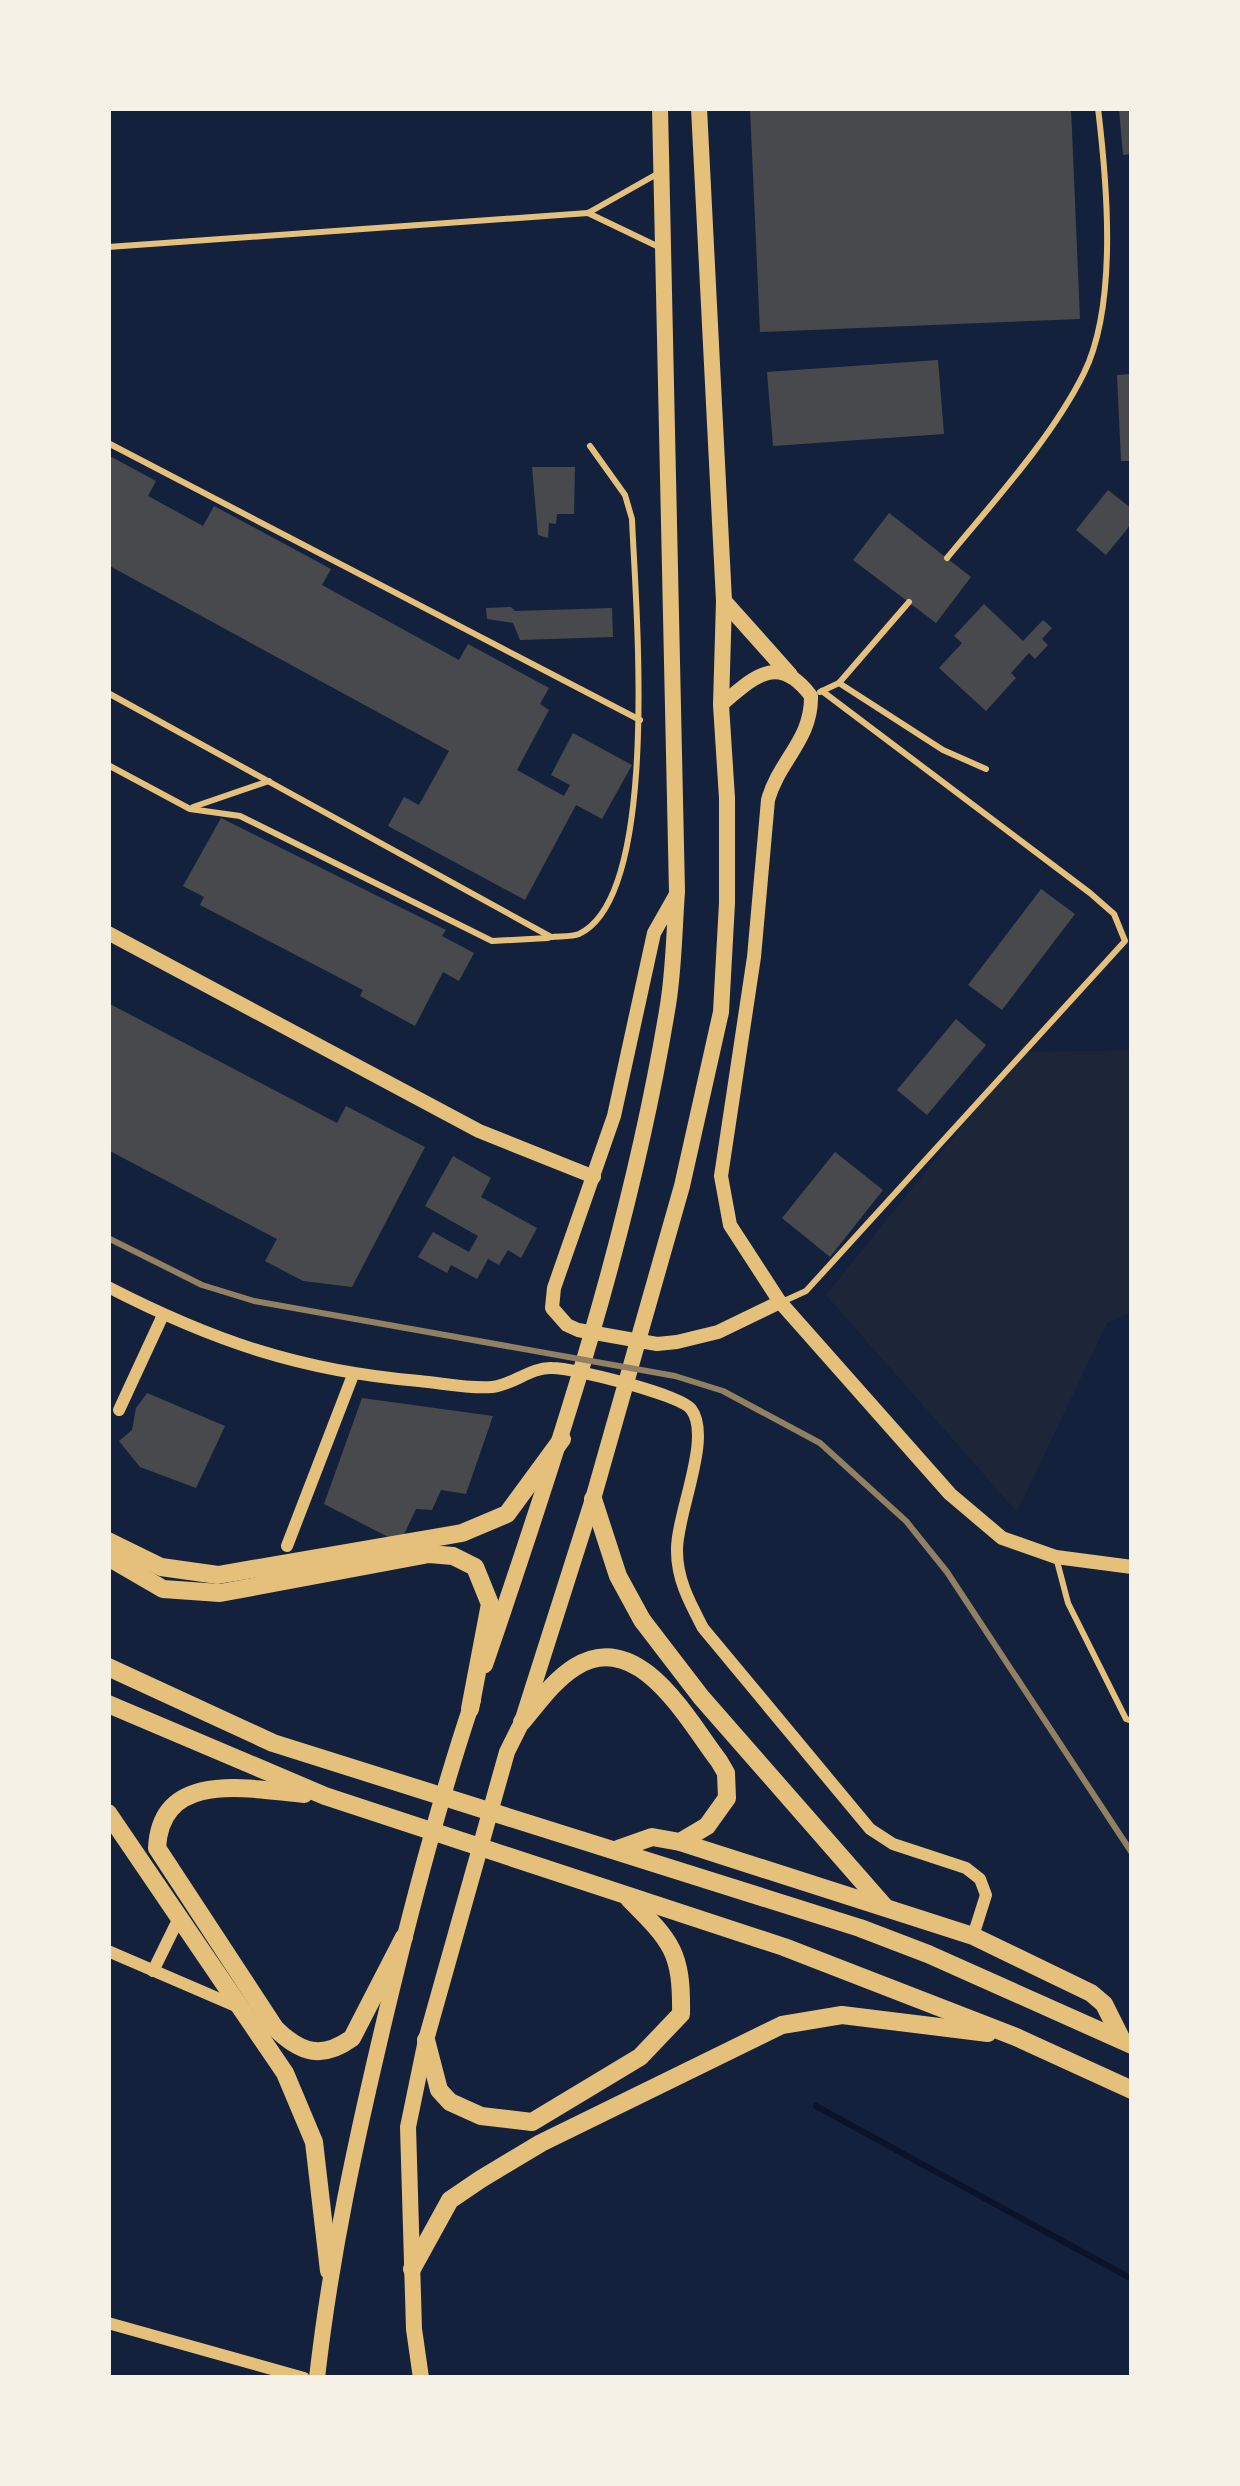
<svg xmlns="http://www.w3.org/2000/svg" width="1240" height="2486" font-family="Raleway,sans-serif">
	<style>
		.green { fill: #1d2539 }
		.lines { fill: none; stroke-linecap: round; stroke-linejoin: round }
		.stream { stroke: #0b132b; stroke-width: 6 }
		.building { fill: #48494c }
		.service { stroke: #e5c07b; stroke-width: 6 }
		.minor { stroke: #e5c07b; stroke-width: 12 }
		.tertiary { stroke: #e5c07b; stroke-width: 14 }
		.secondary { stroke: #e5c07b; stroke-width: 16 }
		.trunk { stroke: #e5c07b; stroke-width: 18 }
		.rail { stroke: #918062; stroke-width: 6 }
	</style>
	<rect width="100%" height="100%" fill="#14213d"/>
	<polygon class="green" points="1132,1050 1132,1312 1107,1323 1017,1512 826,1295 1022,1052"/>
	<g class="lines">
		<polyline class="stream" points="816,2106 1132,2279"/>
	</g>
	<g class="building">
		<polygon points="750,108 1071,108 1080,319 760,332"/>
		<polygon points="1132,108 1132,154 1123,155 1119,109"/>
		<polygon points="938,360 944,434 773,446 767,372"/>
		<polygon points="1132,374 1132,461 1121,461 1117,375"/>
		<polygon points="108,455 156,481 148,496 203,526 214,506 331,569 322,585 459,660 468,644 549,688 540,704 549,710 517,770 564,796 570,785 551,775 573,733 632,765 602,819 576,805 525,900 388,826 404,797 419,805 449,751 108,565"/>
		<polygon points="532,467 575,467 574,514 557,514 556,524 549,523 548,538 538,535"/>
		<polygon points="1108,490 1132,509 1132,523 1106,555 1076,530"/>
		<polygon points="889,513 971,577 936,623 853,560"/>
		<polygon points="984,604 1023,641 1043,620 1052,628 1042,639 1048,645 1035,659 1029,653 1011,673 1016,678 986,711 939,668 962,643 954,636"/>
		<polygon points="511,607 515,611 612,608 613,637 520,640 513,623 487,619 486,608"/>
		<polygon points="221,818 446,930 442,936 474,953 459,981 443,972 415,1026 360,996 363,990 200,905 204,897 183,886"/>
		<polygon points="1041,889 1075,914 1002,1010 968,985"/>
		<polygon points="108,1003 337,1123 346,1106 425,1147 352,1287 303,1281 265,1261 277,1239 108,1150"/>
		<polygon points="956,1019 986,1045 927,1115 897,1090"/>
		<polygon points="835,1152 883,1190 830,1257 782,1218"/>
		<polygon points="453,1156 491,1178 481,1197 537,1228 521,1258 508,1250 499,1265 488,1259 477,1279 451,1265 447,1273 418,1257 433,1232 469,1252 478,1236 425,1206"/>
		<polygon points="147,1393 225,1426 196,1488 140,1467 119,1441 132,1430 136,1408"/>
		<polygon points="362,1398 493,1416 466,1494 441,1490 432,1510 416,1509 400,1543 324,1504"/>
	</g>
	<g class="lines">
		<g class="service">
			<polyline points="588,213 661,248"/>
			<polyline points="108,247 588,213 657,174"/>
			<polyline points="108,443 640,720"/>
			<path d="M 947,558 C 993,502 1052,438 1084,373 C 1118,304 1107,183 1098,108"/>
			<polyline points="839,683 943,750 986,769"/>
			<polyline points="820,692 839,683 909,602"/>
			<path d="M 108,693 L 551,937 C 559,936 572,937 579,934 C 662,895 635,598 632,519 L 625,495 L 590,446"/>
			<polyline points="108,765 190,809 240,816 492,941 548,938"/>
			<polyline points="193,807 269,781"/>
			<polyline points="782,1302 806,1291 1125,941 1114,914 1090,893 822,691"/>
			<polyline points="1057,1561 1068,1603 1126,1719 1132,1721"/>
		</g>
		<g class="minor">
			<path d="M 108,1287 C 213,1341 301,1371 419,1381 C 442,1383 469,1389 492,1387 C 513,1385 531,1367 552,1368 C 574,1368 678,1394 691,1409 C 713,1437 676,1515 677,1551 C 677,1580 690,1603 703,1628 L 870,1829 L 893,1844 L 966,1868 L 980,1879 L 986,1895 L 973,1936"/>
			<polyline points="119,1410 163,1315"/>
			<polyline points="287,1546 353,1375"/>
			<polyline points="108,1951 238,2007"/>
			<polyline points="153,1971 180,1916"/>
			<polyline points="108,2323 304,2378"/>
		</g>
		<g class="tertiary">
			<path d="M 721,705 C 754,677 778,652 811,696 C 812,740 779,760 768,800 L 754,957 L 721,1176 L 730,1225 L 780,1302 L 950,1494 L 1002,1538 L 1056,1557 L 1132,1567"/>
			<polyline points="675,896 654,933 614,1116 554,1288 552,1308 567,1325 578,1330 657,1344 677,1342 718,1332 780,1302"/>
			<polyline points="108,933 479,1131 594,1177"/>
		</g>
		<g class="secondary">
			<polyline points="724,601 790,675"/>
			<path d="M 485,1665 C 558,1451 630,1234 667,1011 C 674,973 674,932 677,892 L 660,108"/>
			<path d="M 317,2378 C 331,2254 356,2140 385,2018 C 410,1912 438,1804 473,1700"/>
			<polyline points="421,2378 414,2329 408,2127 426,2040 507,1752 522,1722 593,1499 682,1186 721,1012 727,903 727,798 721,705 724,601 699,108"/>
		</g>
		<g class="trunk">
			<polyline points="593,1499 618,1576 642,1620 701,1697 884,1906"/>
			<polyline points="108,1541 161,1567 218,1575 462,1533 507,1514 562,1439"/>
			<polyline points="108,1557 163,1589 220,1593 429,1554 453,1556 475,1567 490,1604 470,1709"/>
			<polyline points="108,1667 273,1743 860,1928 928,1954 1132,2045"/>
			<polyline points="108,1704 325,1796 784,1947 1016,2037 1132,2090"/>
			<path d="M 522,1722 C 538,1703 554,1680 575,1667 C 639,1627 688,1721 719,1761 L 726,1773 L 727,1798 L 707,1826 L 680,1842 L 652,1837 L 618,1849"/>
			<path d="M 304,1794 C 249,1789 161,1769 157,1848 L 275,2028 C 300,2053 322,2060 352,2038 L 404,1937"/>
			<polyline points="108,1813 285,2073 314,2142 329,2271"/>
			<polyline points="680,1842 973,1936 1091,1993 1104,2004 1122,2040"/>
			<path d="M 426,2040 L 439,2090 L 450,2102 L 481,2116 L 532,2122 L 640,2057 L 681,2014 C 682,1952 672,1942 629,1899"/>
			<polyline points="412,2269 450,2200 481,2179 541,2143 782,2025 842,2015 988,2033"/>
		</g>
		<polyline class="rail" points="108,1238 202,1285 254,1301 675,1376 723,1391 820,1443 906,1521 947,1572 1132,1853"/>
	</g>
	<rect width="1240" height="2486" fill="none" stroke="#f6f1e7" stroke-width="222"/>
</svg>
